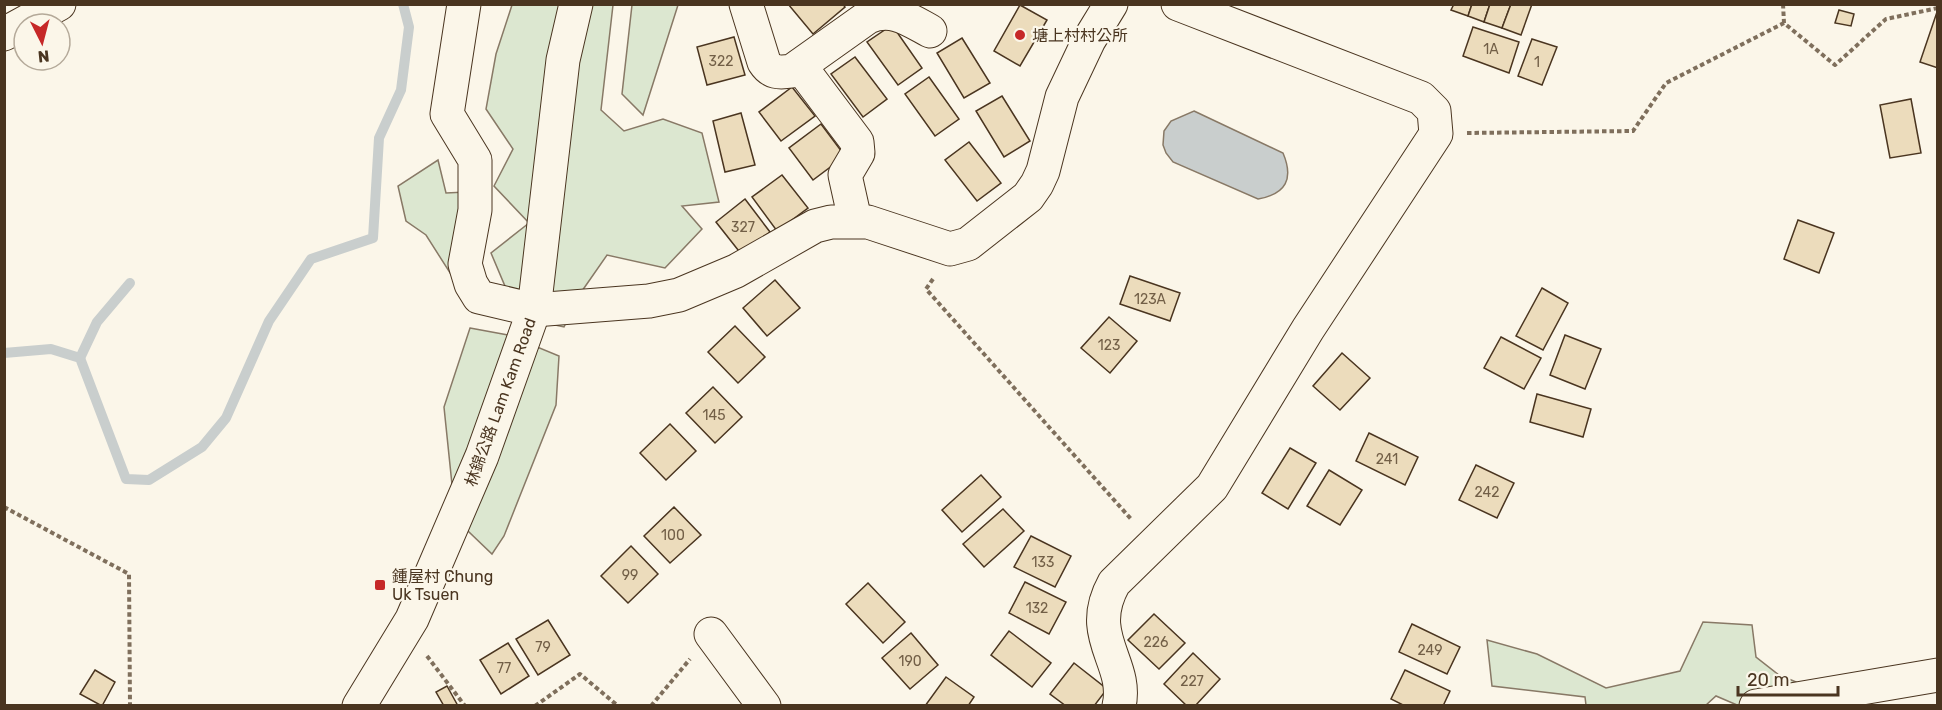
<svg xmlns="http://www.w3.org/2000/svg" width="1942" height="710" font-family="Rubik,'Noto Sans TC',sans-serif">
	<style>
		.green { fill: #dce7d0; stroke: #887966; stroke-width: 1.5 }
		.water { fill: #c9cecd; stroke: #887966; stroke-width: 1.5 }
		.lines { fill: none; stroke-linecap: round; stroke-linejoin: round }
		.stream { stroke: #c9cecd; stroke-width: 10 }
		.building { fill: #ecdcbc; stroke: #4a3520; stroke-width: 1.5 }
		.minor-casing { stroke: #4a3520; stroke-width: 35 }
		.major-casing { stroke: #4a3520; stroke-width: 35 }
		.path { stroke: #7f6f5c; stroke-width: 4; stroke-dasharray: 4.5 3; stroke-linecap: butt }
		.minor { stroke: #fbf6e9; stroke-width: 33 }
		.major { stroke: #fbf6e9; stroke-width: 33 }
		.poi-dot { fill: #c62828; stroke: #fbf6e9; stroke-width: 2 }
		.labels { text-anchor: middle; stroke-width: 4.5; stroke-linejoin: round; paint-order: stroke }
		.number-label { font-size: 14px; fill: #725f47 }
		.poi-label { font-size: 16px; fill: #4a3520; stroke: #fbf6e9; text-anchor: start }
		.street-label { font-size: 16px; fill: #4a3520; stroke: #fbf6e9 }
	</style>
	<rect width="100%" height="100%" fill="#fbf6e9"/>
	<g class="green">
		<polygon points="512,5 613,5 601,110 624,131 663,119 702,133 719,202 682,206 702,229 665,268 607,255 582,291 564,327 518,317 491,253 529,223 494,186 513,149 486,109 496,54"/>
		<polygon points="632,5 678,5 643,115 622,94"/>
		<polygon points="438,160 446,193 487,191 452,276 426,235 406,221 398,186"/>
		<polygon points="470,328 508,335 559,356 556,405 504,536 492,554 468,531 453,494 444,407"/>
		<polygon points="1703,622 1752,625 1756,657 1779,675 1796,682 1788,705 1737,705 1716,696 1706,705 1586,705 1585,697 1492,686 1487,640 1537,654 1606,688 1680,671"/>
	</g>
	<path class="water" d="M 1194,111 L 1283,153 C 1294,179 1286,194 1258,199 L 1173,162 L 1166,153 L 1163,145 L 1164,131 L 1171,121 Z"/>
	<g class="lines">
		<g class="stream">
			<polyline points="4,353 51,349 80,358 126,479 149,480 202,447 226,418 269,321 311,259 373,238 379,138 401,90 409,27 403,4"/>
			<polyline points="80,358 97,322 130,283"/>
		</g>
	</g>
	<g class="building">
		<polygon points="788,4 843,4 845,7 813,34"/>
		<polygon points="1454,4 1472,4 1468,16 1451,10"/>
		<polygon points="1472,4 1490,4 1484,22 1468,16"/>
		<polygon points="1490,4 1511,4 1502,28 1484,22"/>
		<polygon points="1511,4 1532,4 1521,35 1502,28"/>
		<polygon points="1020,5 1047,20 1020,66 994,51"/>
		<polygon points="1839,10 1854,14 1851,26 1835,23"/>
		<polygon points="1937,12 1938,12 1938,68 1920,62"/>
		<polygon points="892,25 922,68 898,85 867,42"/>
		<polygon points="1473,27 1519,42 1509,73 1463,56"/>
		<polygon points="734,37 745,75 707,85 697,47"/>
		<polygon points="962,38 990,83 964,98 937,53"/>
		<polygon points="1532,39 1557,47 1542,85 1518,76"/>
		<polygon points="855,57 887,99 863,117 831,74"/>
		<polygon points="929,77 959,119 935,136 905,94"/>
		<polygon points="792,87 815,116 781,141 759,112"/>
		<polygon points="1002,96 1030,141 1004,157 976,111"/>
		<polygon points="1911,99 1921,153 1890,158 1880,105"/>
		<polygon points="741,113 755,165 725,172 713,121"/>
		<polygon points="821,124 845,156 813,180 789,148"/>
		<polygon points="969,142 1001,183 977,201 945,160"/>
		<polygon points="782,175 808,208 777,231 752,197"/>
		<polygon points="745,199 770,232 742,255 716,222"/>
		<polygon points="1798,220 1834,233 1819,273 1784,259"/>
		<polygon points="1130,276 1180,293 1170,321 1120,304"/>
		<polygon points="775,280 800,308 767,336 743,308"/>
		<polygon points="1542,288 1568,303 1543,350 1516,336"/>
		<polygon points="1109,317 1137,341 1110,373 1081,348"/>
		<polygon points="735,326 765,357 738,383 708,352"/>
		<polygon points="1565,335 1601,349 1585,389 1550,375"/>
		<polygon points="1501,337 1541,358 1524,389 1484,368"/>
		<polygon points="1342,353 1370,378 1340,410 1313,386"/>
		<polygon points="713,387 742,417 715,443 686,413"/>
		<polygon points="1537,394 1591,409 1583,437 1530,422"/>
		<polygon points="670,424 696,451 666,480 640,453"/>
		<polygon points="1369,433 1418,457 1405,485 1356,461"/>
		<polygon points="1290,448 1316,463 1288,509 1262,493"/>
		<polygon points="1476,465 1514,483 1497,518 1459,500"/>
		<polygon points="1329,470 1362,490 1340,525 1307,506"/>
		<polygon points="981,475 1001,497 962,532 942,510"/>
		<polygon points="674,507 701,535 670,563 644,536"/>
		<polygon points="1003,509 1024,531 984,567 963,544"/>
		<polygon points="1031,536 1071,556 1055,587 1014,567"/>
		<polygon points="631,546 658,574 628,603 601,576"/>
		<polygon points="1025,582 1066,602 1049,634 1009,613"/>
		<polygon points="868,583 905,622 883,643 846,604"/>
		<polygon points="1154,614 1185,643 1159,669 1128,640"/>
		<polygon points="548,620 570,655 538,675 516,639"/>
		<polygon points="1412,624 1460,647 1447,674 1399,652"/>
		<polygon points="1009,631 1051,663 1032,687 991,655"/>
		<polygon points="911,633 938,665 910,689 882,658"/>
		<polygon points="508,643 529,676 501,694 480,660"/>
		<polygon points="1193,653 1220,679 1195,706 1187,706 1164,684"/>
		<polygon points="1074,663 1107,689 1094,706 1066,706 1050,694"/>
		<polygon points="95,670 115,682 102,706 80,694"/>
		<polygon points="1405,670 1450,691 1443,706 1405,706 1391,699"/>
		<polygon points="946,677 974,697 968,706 925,706"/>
		<polygon points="447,686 458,706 444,706 436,692"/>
	</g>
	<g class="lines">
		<g class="minor-casing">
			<g id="minor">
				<polyline points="464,4 447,114 475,160 475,210 465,264 471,284 479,297 534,310 649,301 679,295 736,271 815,226 831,222 868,222 950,249 968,244 1028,197 1037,184 1043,171 1062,97 1089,40 1111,4"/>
				<path d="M 746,4 L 764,62 C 771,73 779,73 792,71 L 868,17 C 892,7 908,19 930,31"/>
				<polyline points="4,34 59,4"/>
				<polyline points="800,66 857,142 858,153 845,175 855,220"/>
				<polyline points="711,634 764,706"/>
				<path d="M 1119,706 C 1129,662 1084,637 1114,583 L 1212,487 L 1308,329 L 1436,134 L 1434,111 L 1421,98 L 1178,4"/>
				<polyline points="1756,706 1938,675"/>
			</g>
		</g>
		<g class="major-casing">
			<polyline id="major" points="359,706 412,619 482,456 534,310 563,60 576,4"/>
		</g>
		<g class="path">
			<polyline points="1783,4 1784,23 1835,65 1886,19 1938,8"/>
			<polyline points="1467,133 1633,131 1666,83 1784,23"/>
			<polyline points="933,279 926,289 1131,519"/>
			<polyline points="4,507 129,574 130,706"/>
			<polyline points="427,656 465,706"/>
			<polyline points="535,706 580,674 618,706"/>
			<polyline points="651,706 690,659"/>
		</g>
		<use href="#minor" class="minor"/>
		<use href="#major" class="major"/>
	</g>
	<g class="poi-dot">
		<circle cx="1020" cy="35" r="6"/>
		<rect x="374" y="579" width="12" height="12" rx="3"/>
	</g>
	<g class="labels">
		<g class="number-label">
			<text x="1491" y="54">1A</text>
			<text x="721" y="66">322</text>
			<text x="1537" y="67">1</text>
			<text x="743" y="232">327</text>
			<text x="1150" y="304">123A</text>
			<text x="1109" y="350">123</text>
			<text x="714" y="420">145</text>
			<text x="1387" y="464">241</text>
			<text x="1487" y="497">242</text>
			<text x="673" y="540">100</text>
			<text x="1043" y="567">133</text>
			<text x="630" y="580">99</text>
			<text x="1037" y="613">132</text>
			<text x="1156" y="647">226</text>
			<text x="543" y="652">79</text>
			<text x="1430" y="655">249</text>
			<text x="910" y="666">190</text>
			<text x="504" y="673">77</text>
			<text x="1192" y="686">227</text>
		</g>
		<g class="poi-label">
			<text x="1032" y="41">塘上村村公所</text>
			<text x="392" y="582">鍾屋村 Chung<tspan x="392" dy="18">Uk Tsuen</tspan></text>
		</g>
		<g class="street-label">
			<text transform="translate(500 402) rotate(-70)" y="6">林錦公路 Lam Kam Road</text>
		</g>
	</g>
	<rect width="1942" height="710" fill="none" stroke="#4a3520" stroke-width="12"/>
	<g transform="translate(42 42) rotate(174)"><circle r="28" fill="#fbf6e9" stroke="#b4a999" stroke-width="1.5"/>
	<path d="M0-4.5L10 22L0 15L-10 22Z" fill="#c62828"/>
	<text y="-9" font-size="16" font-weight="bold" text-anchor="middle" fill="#4a3520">N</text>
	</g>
	<path d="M1738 686v9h100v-9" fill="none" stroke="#4a3520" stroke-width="3"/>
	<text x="1747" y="686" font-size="18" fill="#4a3520" stroke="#fbf6e9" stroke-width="4.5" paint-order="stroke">20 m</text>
</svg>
